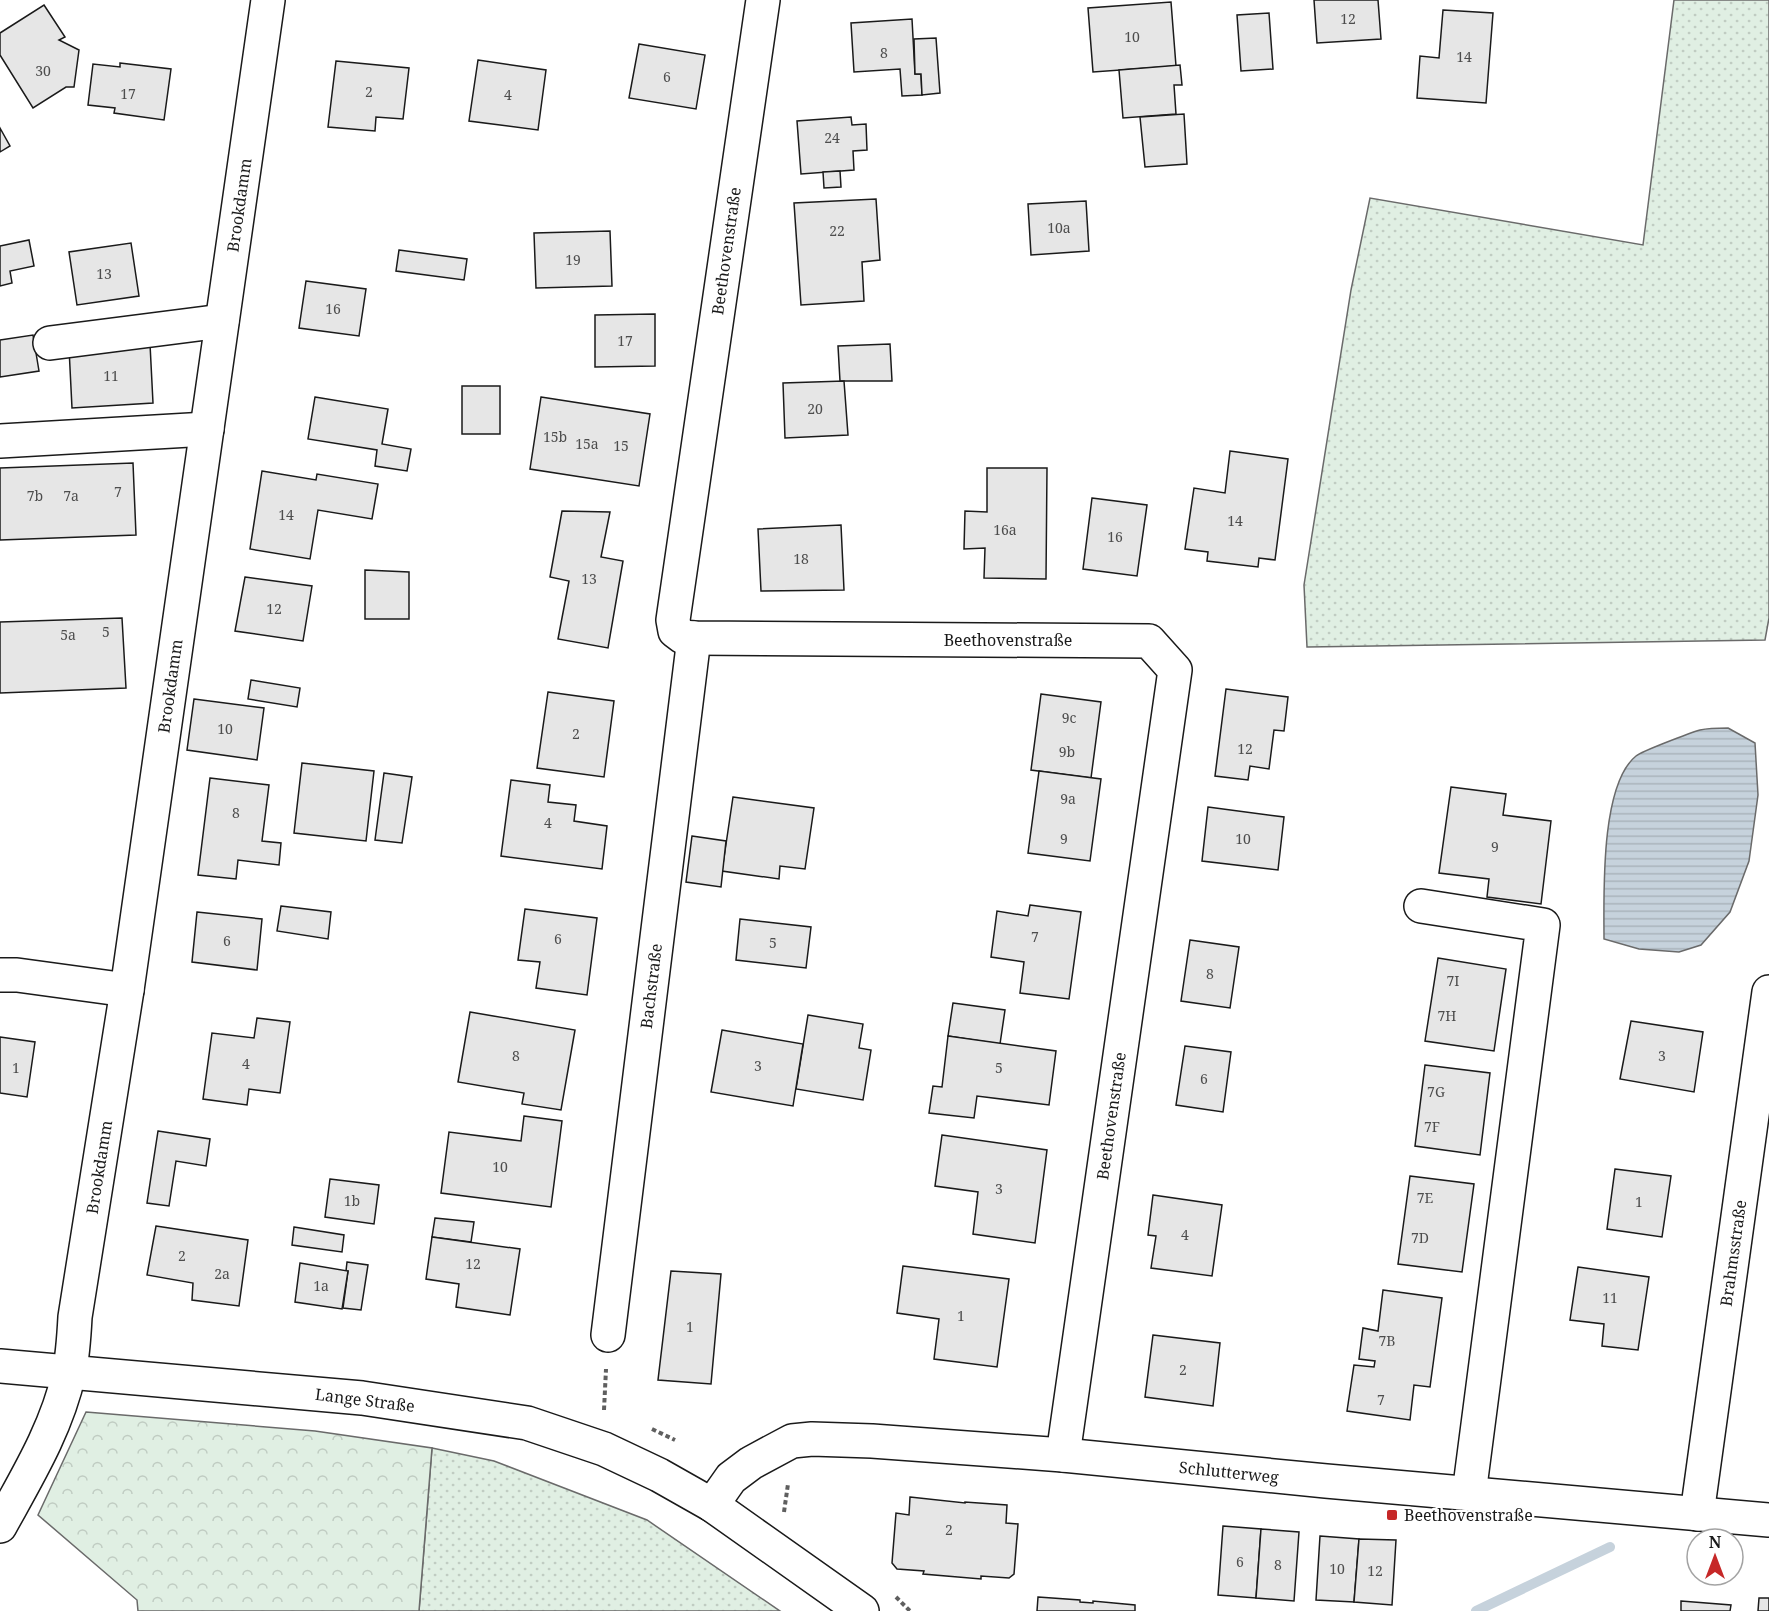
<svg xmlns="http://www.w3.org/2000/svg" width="1769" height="1611" font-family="'Noto Serif',serif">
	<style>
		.grass { fill: url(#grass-dots); stroke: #6a6a6a; stroke-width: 1.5 }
		.forest { fill: url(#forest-crowns); stroke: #6a6a6a; stroke-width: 1.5 }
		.water { fill: url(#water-rules); stroke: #6a6a6a; stroke-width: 1.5 }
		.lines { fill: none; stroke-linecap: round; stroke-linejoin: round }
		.stream { stroke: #c6d2dc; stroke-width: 10 }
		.building { fill: #e6e6e6; stroke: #1a1a1a; stroke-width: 1.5 }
		.minor-casing { stroke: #1a1a1a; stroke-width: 36 }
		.path { stroke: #5f5f5f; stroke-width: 4; stroke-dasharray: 4.5 3; stroke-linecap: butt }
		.minor { stroke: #fff; stroke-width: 33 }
		.poi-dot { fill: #c62828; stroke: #fff; stroke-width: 2 }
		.labels { text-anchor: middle; stroke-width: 4.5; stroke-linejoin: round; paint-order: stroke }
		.number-label { font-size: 14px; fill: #4d4d4d }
		.street-label { font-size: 16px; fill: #1a1a1a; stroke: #fff }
		.poi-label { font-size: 16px; fill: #1a1a1a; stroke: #fff; text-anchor: start }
	</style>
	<defs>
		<pattern id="grass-dots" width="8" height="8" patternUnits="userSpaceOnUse" patternTransform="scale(1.5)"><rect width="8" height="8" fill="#e0efe3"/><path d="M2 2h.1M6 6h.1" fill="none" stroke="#c0ccc2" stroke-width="1.8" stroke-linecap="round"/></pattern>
		<pattern id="forest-crowns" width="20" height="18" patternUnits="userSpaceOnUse" patternTransform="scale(1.5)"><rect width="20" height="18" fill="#e0efe3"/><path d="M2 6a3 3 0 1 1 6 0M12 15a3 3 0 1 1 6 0" fill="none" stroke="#c0ccc2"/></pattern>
		<pattern id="water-rules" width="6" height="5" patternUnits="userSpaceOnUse" patternTransform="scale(1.5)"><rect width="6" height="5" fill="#c6d2dc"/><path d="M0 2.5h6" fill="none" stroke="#aab4bc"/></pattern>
	</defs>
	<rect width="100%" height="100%" fill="#fff"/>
	<g class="grass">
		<polygon points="1674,0 1769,0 1769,618 1765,640 1307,647 1304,585 1351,290 1370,198 1643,245"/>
		<polygon points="432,1448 494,1461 647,1520 780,1611 419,1611"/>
	</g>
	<polygon class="forest" points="86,1412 315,1431 432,1448 419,1611 138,1611 137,1600 38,1515"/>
	<path class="water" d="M 1728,728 L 1755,743 L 1758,795 L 1749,861 L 1730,912 L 1701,945 L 1679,952 L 1639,949 L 1604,939 C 1604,895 1600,785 1636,756 C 1642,751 1690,733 1700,730 C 1709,728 1719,728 1728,728 Z"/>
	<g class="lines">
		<polyline class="stream" points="1476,1611 1610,1547"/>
	</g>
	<g class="building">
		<polygon points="1314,0 1378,0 1381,39 1317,43"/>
		<polygon points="1171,2 1176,66 1093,72 1088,8"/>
		<polygon points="44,5 65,37 59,40 79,50 74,87 66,87 33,108 0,55 0,33"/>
		<polygon points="1443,10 1493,13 1486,103 1417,98 1420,56 1439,58"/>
		<polygon points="1269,13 1273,69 1241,71 1237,15"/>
		<polygon points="912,19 915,74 921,74 922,95 902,96 900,69 854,72 851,23"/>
		<polygon points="936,38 940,93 922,95 921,74 915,74 914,39"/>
		<polygon points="639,44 705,55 696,109 629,98"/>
		<polygon points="478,60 546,70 538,130 469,121"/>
		<polygon points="336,61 409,68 403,119 376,117 375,131 328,127"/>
		<polygon points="120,63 171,69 164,120 114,113 115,108 88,105 93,64 120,67"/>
		<polygon points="1180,65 1182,85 1174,85 1176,114 1123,118 1119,70"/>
		<polygon points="1184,114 1187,164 1145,167 1140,117"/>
		<polygon points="851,117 852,125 866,124 867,150 853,151 854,170 801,174 797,121"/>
		<polygon points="0,128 10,146 0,152"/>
		<polygon points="840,171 841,187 824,188 823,172"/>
		<polygon points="876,199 880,260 862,262 864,301 801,305 794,203"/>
		<polygon points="1086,201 1089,251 1031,255 1028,204"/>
		<polygon points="610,231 612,286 536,288 534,233"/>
		<polygon points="29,240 34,266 10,271 12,283 0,286 0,246"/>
		<polygon points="131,243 139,296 77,305 69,252"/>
		<polygon points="399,250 467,259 464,280 396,271"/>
		<polygon points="306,281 366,289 359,336 299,328"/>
		<polygon points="655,314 655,366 595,367 595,315"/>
		<polygon points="33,335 39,371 0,377 0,340"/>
		<polygon points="150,344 153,403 72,408 69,348"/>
		<polygon points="890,344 892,381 840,381 838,346"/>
		<polygon points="844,381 848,435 785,438 783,383"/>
		<rect x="462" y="386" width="38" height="48"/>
		<polygon points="315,397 388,409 382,444 411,449 407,471 375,466 377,450 308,439"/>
		<polygon points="541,397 650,414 639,486 530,469"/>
		<polygon points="1230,451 1288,459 1275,560 1259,558 1258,567 1207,561 1208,552 1185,549 1194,488 1225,493"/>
		<polygon points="133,463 136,535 0,540 0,468"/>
		<polygon points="987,468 1047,468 1046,579 984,578 985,548 964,549 965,511 987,512"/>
		<polygon points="262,471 316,480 317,474 378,484 372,519 318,510 310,559 250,549"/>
		<polygon points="1092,498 1147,505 1137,576 1083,569"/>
		<polygon points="562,511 610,512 601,557 623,561 608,648 558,639 569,581 550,577"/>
		<polygon points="841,525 844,590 761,591 758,529"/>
		<polygon points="365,570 409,572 409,619 365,619"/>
		<polygon points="245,577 312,586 303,641 235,631"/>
		<polygon points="122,618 126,688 0,693 0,622"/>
		<polygon points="251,680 300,688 297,707 248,699"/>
		<polygon points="1226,689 1288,697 1284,731 1274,730 1269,769 1250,766 1248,780 1215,776"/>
		<polygon points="548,692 614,701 604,777 537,768"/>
		<polygon points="1041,694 1101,702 1091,778 1031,770"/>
		<polygon points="194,699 264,708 257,760 187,750"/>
		<polygon points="302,763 374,771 366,841 294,833"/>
		<polygon points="1039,771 1101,779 1090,861 1028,853"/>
		<polygon points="384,773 412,777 402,843 375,840"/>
		<polygon points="210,778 269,785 262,841 281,843 279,865 238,860 236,879 198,875"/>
		<polygon points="511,780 550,785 548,802 576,805 574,821 607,826 602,869 501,856"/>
		<polygon points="1451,787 1506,794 1503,815 1551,821 1541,904 1487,897 1489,879 1439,873"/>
		<polygon points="733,797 814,808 805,869 780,866 779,879 722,871"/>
		<polygon points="1208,807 1284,817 1278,870 1202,861"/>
		<polygon points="692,836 726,841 721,887 686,882"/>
		<polygon points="1030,905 1081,912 1069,999 1020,993 1024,962 991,957 997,911 1028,916"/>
		<polygon points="281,906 331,912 328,939 277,931"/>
		<polygon points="525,909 597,918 587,995 536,988 540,962 518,960"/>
		<polygon points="197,912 262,919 257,970 192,962"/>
		<polygon points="740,919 811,927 806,968 736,960"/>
		<polygon points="1190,940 1239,947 1230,1008 1181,1001"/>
		<polygon points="1438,958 1506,969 1494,1051 1425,1041"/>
		<polygon points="953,1003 1005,1010 1000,1044 948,1036"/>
		<polygon points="470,1012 575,1030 561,1110 522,1104 524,1093 458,1082"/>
		<polygon points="808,1015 863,1024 859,1048 871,1050 863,1100 796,1089"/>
		<polygon points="257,1018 290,1022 280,1093 249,1089 247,1105 203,1099 212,1033 254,1038"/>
		<polygon points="1631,1021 1703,1032 1694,1092 1620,1079"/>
		<polygon points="722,1030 803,1044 793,1106 711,1092"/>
		<polygon points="948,1036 1056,1051 1049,1105 977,1096 974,1118 929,1113 933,1086 942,1087"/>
		<polygon points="0,1037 35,1042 27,1097 0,1093"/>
		<polygon points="1185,1046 1231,1052 1223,1112 1176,1105"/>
		<polygon points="1425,1065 1490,1073 1480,1155 1415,1146"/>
		<polygon points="524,1116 562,1121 551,1207 441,1193 449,1132 521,1141"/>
		<polygon points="158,1131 210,1139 206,1166 176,1161 169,1206 147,1203"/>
		<polygon points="942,1135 1047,1150 1035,1243 973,1234 978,1192 935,1186"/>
		<polygon points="1615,1169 1671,1176 1662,1237 1607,1229"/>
		<polygon points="1410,1176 1474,1184 1462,1272 1398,1264"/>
		<polygon points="330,1179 379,1185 374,1224 325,1217"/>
		<polygon points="1153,1195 1222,1205 1212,1276 1151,1268 1156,1236 1148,1235"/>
		<polygon points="435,1218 474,1222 471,1242 432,1237"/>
		<polygon points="156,1226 248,1240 239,1306 192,1300 193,1283 147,1275"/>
		<polygon points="294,1227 344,1235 342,1252 292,1245"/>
		<polygon points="432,1237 520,1249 510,1315 456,1307 459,1284 426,1279"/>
		<polygon points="347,1262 368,1265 361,1310 343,1308 348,1271 346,1271"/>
		<polygon points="300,1263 348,1271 342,1309 295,1302"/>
		<polygon points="903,1266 1009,1279 997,1367 934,1359 939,1319 897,1313"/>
		<polygon points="1578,1267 1649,1277 1638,1350 1602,1346 1604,1324 1570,1320"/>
		<polygon points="671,1271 721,1274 711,1384 658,1380"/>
		<polygon points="1383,1290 1442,1298 1430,1387 1414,1385 1410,1420 1347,1411 1354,1365 1374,1367 1375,1361 1359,1359 1363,1328 1378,1331"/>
		<polygon points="1153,1335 1220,1343 1213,1406 1145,1397"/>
		<polygon points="910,1497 965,1503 965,1502 1007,1505 1006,1523 1018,1524 1014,1574 1009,1578 981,1576 981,1579 923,1574 924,1571 897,1569 892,1563 896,1513 909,1515"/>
		<polygon points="1223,1526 1261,1529 1256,1598 1218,1595"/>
		<polygon points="1261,1529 1299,1532 1294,1601 1256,1598"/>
		<polygon points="1320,1536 1359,1539 1354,1602 1316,1600"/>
		<polygon points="1359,1539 1396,1540 1392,1605 1354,1602"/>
		<polygon points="1038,1597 1080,1600 1080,1602 1093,1603 1093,1601 1135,1605 1135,1611 1037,1611"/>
		<polygon points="1759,1598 1769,1598 1769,1611 1758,1611"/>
		<polygon points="1681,1601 1731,1605 1730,1611 1681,1611"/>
	</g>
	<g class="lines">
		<g class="minor-casing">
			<g id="minor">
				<polyline points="763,0 673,620 675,631 683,637 694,638 1149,641 1175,670 1063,1455"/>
				<polyline points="50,343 222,321"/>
				<polyline points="0,441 207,429"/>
				<polyline points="1421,906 1543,925 1469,1494"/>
				<polyline points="0,975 17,975 127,990"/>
				<polyline points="608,1335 694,638"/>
				<polyline points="0,1366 362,1398 527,1423 604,1449 659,1475 712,1505 862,1611"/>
				<polyline points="712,1505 731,1478 751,1463 792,1441 812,1439 872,1441 1063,1455 1326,1481 1769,1520"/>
				<polyline points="1697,1514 1769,992"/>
				<path d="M 0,1526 C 27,1477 57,1428 69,1373 C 73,1355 74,1336 75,1317 L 127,990 L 268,0"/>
			</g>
		</g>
		<g class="path">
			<polyline points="604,1410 606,1369"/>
			<polyline points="652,1429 675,1440"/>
			<polyline points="784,1512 788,1484"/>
			<polyline points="896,1597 910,1611"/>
		</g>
		<use href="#minor" class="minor"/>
	</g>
	<rect class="poi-dot" x="1386" y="1509" width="12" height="12" rx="3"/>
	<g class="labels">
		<g class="number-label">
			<text x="1348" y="24">12</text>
			<text x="1132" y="42">10</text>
			<text x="884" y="58">8</text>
			<text x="1464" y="62">14</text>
			<text x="43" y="76">30</text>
			<text x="667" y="82">6</text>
			<text x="369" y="97">2</text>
			<text x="128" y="99">17</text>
			<text x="508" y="100">4</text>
			<text x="832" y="143">24</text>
			<text x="1059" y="233">10a</text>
			<text x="837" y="236">22</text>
			<text x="573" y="265">19</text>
			<text x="104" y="279">13</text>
			<text x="333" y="314">16</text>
			<text x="625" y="346">17</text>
			<text x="111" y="381">11</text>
			<text x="815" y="414">20</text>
			<text x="555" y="442">15b</text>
			<text x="587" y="449">15a</text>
			<text x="621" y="451">15</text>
			<text x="118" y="497">7</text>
			<text x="35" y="501">7b</text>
			<text x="71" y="501">7a</text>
			<text x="286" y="520">14</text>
			<text x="1235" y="526">14</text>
			<text x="1005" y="535">16a</text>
			<text x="1115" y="542">16</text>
			<text x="801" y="564">18</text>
			<text x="589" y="584">13</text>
			<text x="274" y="614">12</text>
			<text x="106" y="637">5</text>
			<text x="68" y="640">5a</text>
			<text x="1069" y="723">9c</text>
			<text x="225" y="734">10</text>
			<text x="576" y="739">2</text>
			<text x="1245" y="754">12</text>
			<text x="1067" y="757">9b</text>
			<text x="1068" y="804">9a</text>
			<text x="236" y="818">8</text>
			<text x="548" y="828">4</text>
			<text x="1064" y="844">9</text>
			<text x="1243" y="844">10</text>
			<text x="1495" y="852">9</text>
			<text x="1035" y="942">7</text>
			<text x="558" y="944">6</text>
			<text x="227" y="946">6</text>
			<text x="773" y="948">5</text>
			<text x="1210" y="979">8</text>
			<text x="1453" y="986">7I</text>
			<text x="1447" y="1021">7H</text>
			<text x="516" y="1061">8</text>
			<text x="1662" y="1061">3</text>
			<text x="246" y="1069">4</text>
			<text x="758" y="1071">3</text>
			<text x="16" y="1073">1</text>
			<text x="999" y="1073">5</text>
			<text x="1204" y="1084">6</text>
			<text x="1436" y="1097">7G</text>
			<text x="1432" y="1132">7F</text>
			<text x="500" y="1172">10</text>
			<text x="999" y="1194">3</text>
			<text x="1425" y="1203">7E</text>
			<text x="352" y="1206">1b</text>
			<text x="1639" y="1207">1</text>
			<text x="1185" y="1240">4</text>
			<text x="1420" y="1243">7D</text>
			<text x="182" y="1261">2</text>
			<text x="473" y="1269">12</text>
			<text x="222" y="1279">2a</text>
			<text x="321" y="1291">1a</text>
			<text x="1610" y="1303">11</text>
			<text x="961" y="1321">1</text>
			<text x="690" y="1332">1</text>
			<text x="1387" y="1346">7B</text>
			<text x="1183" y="1375">2</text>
			<text x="1381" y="1405">7</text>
			<text x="949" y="1535">2</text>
			<text x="1240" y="1567">6</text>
			<text x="1278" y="1570">8</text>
			<text x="1337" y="1574">10</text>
			<text x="1375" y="1576">12</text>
		</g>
		<g class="street-label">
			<text transform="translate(239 205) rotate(-82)" y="6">Brookdamm</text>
			<text transform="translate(726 251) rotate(-82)" y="6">Beethovenstraße</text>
			<text x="1008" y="646">Beethovenstraße</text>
			<text transform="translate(170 686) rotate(-82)" y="6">Brookdamm</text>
			<text transform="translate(651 986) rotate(-83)" y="6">Bachstraße</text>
			<text transform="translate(1111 1116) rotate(-82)" y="6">Beethovenstraße</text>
			<text transform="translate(99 1167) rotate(-81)" y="6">Brookdamm</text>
			<text transform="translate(1733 1253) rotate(-82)" y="6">Brahmsstraße</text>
			<text transform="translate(365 1400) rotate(7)" y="6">Lange Straße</text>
			<text transform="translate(1229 1472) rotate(6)" y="6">Schlutterweg</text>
		</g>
		<g class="poi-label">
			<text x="1404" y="1521">Beethovenstraße</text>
		</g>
	</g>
	<g transform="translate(1715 1557)"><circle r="28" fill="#ffffff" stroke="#a3a3a3" stroke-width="1.5"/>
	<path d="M0-4.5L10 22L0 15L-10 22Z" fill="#c62828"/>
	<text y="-9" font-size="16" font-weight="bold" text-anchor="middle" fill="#1a1a1a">N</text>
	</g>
</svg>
